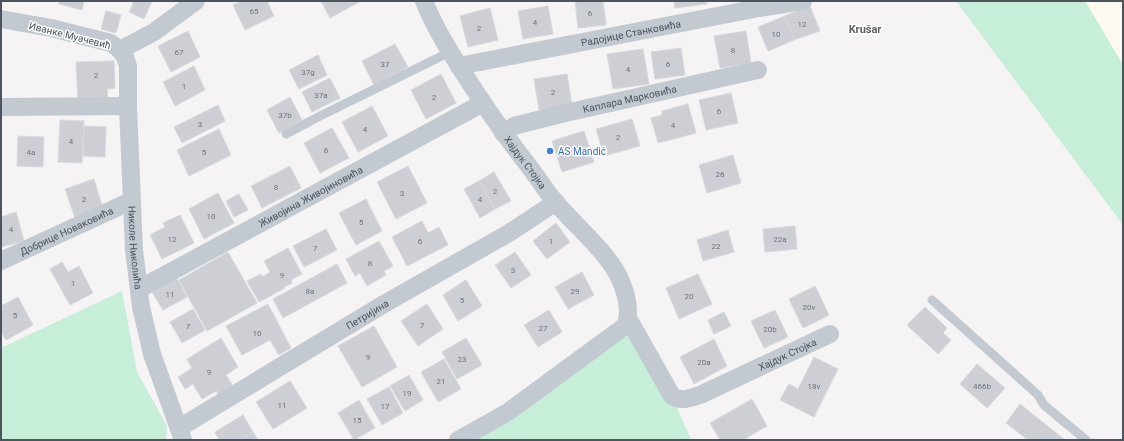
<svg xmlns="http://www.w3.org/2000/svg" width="1124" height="441" font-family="Roboto,sans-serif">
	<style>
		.commercial { fill: #fcfaf0 }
		.green { fill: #c6eed9 }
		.building { fill: #cdcfd5; stroke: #d7d9dd }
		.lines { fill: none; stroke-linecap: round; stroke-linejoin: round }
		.service { stroke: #c2c9d0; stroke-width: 9 }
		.minor { stroke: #c2c9d0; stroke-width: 18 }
		.shop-dot { fill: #3f7fe0; stroke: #fff; stroke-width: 1.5 }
		.labels { text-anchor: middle; stroke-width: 3; stroke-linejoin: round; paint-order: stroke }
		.number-label { font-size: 8px; fill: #6c737c }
		.street-label { font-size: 10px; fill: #4b545f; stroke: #fff }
		.shop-label { font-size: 10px; fill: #366cbe; stroke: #fff; text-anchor: start }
		.neighbourhood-label { font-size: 11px; font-weight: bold; fill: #606267; stroke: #fff }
	</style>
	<rect width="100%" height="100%" fill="#f5f3f3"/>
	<polygon class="commercial" points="1085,1 1123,1 1123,65"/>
	<g class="green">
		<polygon points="956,1 1085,1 1123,65 1123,225"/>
		<polygon points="122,291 137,372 167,426 166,440 1,440 1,348"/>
		<polygon points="625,326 672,396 691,440 476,440 472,432"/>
	</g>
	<g class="building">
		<polygon points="60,1 84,1 82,10 59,4"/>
		<polygon points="134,1 152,1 144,19 129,12"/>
		<polygon points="242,1 267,1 274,16 245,30 233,5"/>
		<polygon points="321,1 361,1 330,18"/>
		<polygon points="575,1 603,1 606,25 578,28"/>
		<polygon points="674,1 707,1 707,4 675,8"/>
		<polygon points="548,6 553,34 523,39 518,11"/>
		<polygon points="810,6 820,31 794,40 785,16"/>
		<polygon points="490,8 498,40 468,47 460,16"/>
		<polygon points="106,11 121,15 116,33 101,29"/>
		<polygon points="785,16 794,40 768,51 758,27"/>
		<polygon points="188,31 200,57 171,72 158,46"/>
		<polygon points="746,31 751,63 720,68 714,36"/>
		<polygon points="395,44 408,67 374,85 362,61"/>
		<polygon points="681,48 685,75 655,79 651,52"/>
		<polygon points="643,49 649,84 613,89 607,54"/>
		<polygon points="318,55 327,75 299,89 289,70"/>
		<polygon points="114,61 115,88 107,89 108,103 78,104 76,62"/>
		<polygon points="194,66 205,90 175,106 163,82"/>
		<polygon points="441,74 456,103 426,119 411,90"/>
		<polygon points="567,74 572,105 539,110 534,79"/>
		<polygon points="330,78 340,98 312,112 302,92"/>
		<polygon points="731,93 738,123 706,130 699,100"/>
		<polygon points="290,97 302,120 279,133 267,110"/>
		<polygon points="688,104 696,133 658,143 651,118 662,115 662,111"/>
		<polygon points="218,105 225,121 182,143 174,127"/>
		<polygon points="372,106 388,136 358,152 342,122"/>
		<polygon points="632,119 640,146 604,156 596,129"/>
		<polygon points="60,120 84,121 82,163 58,162"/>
		<polygon points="84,126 106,127 105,157 83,156"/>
		<polygon points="332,128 349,158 320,173 304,143"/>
		<polygon points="219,129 231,155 189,176 177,150"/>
		<polygon points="584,131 594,162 562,172 552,141"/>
		<polygon points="18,136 44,137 43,167 17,166"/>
		<polygon points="733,155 741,183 707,193 699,165"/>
		<polygon points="290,166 301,188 262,208 251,186"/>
		<polygon points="408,166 427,203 396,219 377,182"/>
		<polygon points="494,172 511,201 495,209 479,181"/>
		<polygon points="94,179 103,209 75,218 65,189"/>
		<polygon points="479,181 495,209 480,218 464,189"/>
		<polygon points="218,193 234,223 204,239 189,209"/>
		<polygon points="239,194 248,210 234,217 226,201"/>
		<polygon points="366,199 382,231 356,245 339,213"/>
		<polygon points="16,212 24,241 1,247 1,217"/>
		<polygon points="180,215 194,243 162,259 150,235 165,227 163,223"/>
		<polygon points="422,221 428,233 439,227 448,245 407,266 392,237"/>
		<polygon points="556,223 570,242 547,259 533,241"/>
		<polygon points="795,226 797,249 765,252 763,229"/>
		<polygon points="326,229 337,250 304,267 293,246"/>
		<polygon points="728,230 734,252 703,261 697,240"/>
		<polygon points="379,241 393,266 384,271 386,275 367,286 360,273 355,276 346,259"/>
		<polygon points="288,248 302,274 291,280 292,283 284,287 285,288 259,302 247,281 261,274 262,277 270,272 264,261"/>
		<polygon points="228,252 257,303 207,331 179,280"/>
		<polygon points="515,252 531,275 511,288 495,265"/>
		<polygon points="62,262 68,272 79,266 93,293 70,305 50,269"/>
		<polygon points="337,264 347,283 283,318 273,299"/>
		<polygon points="582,272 594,295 568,309 555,287"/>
		<polygon points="698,274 712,304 679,319 666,288"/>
		<polygon points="177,278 187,297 163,310 152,292"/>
		<polygon points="466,280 482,306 458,321 443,295"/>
		<polygon points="815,286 829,315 803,328 789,299"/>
		<polygon points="18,297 33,325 6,340 1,331 1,306"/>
		<polygon points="268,304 291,348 279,355 270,340 242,355 226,326"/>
		<polygon points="427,304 443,329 418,346 401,321"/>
		<polygon points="925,307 947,328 943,333 951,340 938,354 907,325"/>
		<polygon points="193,309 205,330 182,343 170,322"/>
		<polygon points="549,310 562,332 538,347 524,325"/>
		<polygon points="775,310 788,337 764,348 751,321"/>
		<polygon points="724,312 731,326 714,334 708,320"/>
		<polygon points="374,326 397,367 362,387 338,346"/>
		<polygon points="221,338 238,367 226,375 233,386 219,395 216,391 202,399 193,384 185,389 178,377 192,368 187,359"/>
		<polygon points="466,338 482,365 457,379 442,352"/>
		<polygon points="714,339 727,366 694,384 680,357"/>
		<polygon points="814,357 838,369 814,417 780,400 789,384 798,389"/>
		<polygon points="444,359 461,389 438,402 421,372"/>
		<polygon points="977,364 1005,388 987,408 960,384"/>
		<polygon points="409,375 423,400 405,411 390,386"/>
		<polygon points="290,381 307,408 273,429 256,402"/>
		<polygon points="389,387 403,413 382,425 367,399"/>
		<polygon points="752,399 767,426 743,440 720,440 710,423"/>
		<polygon points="359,400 375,428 354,440 338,413"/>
		<polygon points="1020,404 1065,440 1028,440 1006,423"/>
		<polygon points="243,415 253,432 239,440 219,440 215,432"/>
		<polygon points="253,432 258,440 239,440"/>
	</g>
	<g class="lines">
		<g class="service">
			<polyline points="286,134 322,115 450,52"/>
			<polyline points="932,300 1038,395 1044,405 1086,440"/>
		</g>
		<g class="minor">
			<path id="s1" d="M 424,1 C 435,29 452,55 468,80 C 488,111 508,140 531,169 C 539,180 547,192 556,203 C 575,225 607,252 619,277 C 626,292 632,310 625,326 L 508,412 L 458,440"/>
			<path id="s2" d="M 1,19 L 51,28 L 111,43 L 120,50 L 125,57 L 128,66 L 128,106 L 134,250 L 141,307 L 152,354 L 183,440"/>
			<polyline points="120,50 154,32 196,1"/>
			<path id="s3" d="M 459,66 L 759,8 L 803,1"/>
			<polyline points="1,107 128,106"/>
			<path id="s4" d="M 503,133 L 514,126 L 561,114 L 758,70"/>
			<path id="s5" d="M 1,261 L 131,201"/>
			<path id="s6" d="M 139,289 L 483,103"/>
			<path id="s7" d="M 628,318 L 672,396 C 682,402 689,398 700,395 L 830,334"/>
			<path id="s8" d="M 179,428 L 384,304 L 509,233 L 556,202"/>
		</g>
	</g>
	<circle class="shop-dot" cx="550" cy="151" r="4"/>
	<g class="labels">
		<g class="number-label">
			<text x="254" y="14">65</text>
			<text x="590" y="16">6</text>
			<text x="535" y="25">4</text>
			<text x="802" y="27">12</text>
			<text x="479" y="31">2</text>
			<text x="776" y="37">10</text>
			<text x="733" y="53">8</text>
			<text x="179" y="55">67</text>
			<text x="385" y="67">37</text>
			<text x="668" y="67">6</text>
			<text x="628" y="72">4</text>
			<text x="308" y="75">37g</text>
			<text x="96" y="78">2</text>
			<text x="184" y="89">1</text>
			<text x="553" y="95">2</text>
			<text x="321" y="98">37a</text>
			<text x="434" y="100">2</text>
			<text x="719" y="114">6</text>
			<text x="285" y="118">37b</text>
			<text x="200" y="127">3</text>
			<text x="673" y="128">4</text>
			<text x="365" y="132">4</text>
			<text x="618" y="140">2</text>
			<text x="71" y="144">4</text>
			<text x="326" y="153">6</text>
			<text x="31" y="155">4a</text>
			<text x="204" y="155">5</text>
			<text x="720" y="177">26</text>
			<text x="276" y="190">8</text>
			<text x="495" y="194">2</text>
			<text x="402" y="196">3</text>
			<text x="84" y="202">2</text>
			<text x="480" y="202">4</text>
			<text x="211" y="219">10</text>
			<text x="361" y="225">5</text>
			<text x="11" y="232">4</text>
			<text x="172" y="242">12</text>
			<text x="780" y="242">22a</text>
			<text x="420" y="244">6</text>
			<text x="551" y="244">1</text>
			<text x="716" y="249">22</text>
			<text x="315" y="251">7</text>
			<text x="370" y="266">8</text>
			<text x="513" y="273">3</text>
			<text x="282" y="278">9</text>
			<text x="73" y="286">1</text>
			<text x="310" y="294">8a</text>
			<text x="575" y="294">29</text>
			<text x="170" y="297">11</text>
			<text x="689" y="299">20</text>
			<text x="462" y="303">5</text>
			<text x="809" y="310">20v</text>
			<text x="15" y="318">5</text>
			<text x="422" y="328">7</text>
			<text x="188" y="329">7</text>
			<text x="543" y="331">27</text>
			<text x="770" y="332">20b</text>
			<text x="257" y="336">10</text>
			<text x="368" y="360">9</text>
			<text x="462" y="362">23</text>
			<text x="704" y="365">20a</text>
			<text x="209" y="375">9</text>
			<text x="441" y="384">21</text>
			<text x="814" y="389">18v</text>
			<text x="982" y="389">466b</text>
			<text x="407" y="396">19</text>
			<text x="282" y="408">11</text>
			<text x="385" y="409">17</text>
			<text x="357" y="423">15</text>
		</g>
		<g class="street-label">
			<text dy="4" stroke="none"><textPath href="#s3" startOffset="175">Радојице Станковића</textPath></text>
			<text transform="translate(70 35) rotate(14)" y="4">Иванке Муачевић</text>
			<text dy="4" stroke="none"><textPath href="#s4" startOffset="132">Каплара Марковића</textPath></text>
			<text dy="4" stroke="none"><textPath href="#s1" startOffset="191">Хајдук Стојка</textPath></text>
			<text dy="4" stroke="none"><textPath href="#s6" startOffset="195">Живојина Живојиновића</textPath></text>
			<text dy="4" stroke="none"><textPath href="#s5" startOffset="72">Добрице Новаковића</textPath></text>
			<text dy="4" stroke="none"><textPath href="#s2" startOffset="324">Николе Николића</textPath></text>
			<text dy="4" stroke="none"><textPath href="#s8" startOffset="220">Петријина</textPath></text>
			<text dy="4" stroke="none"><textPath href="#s7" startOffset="215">Хајдук Стојка</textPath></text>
		</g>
		<g class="shop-label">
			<text x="558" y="155">AS Mandić</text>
		</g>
		<g class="neighbourhood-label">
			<text x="865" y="33">Krušar</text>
		</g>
	</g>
	<rect width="1124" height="441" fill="none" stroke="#4b545f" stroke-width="4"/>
</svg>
